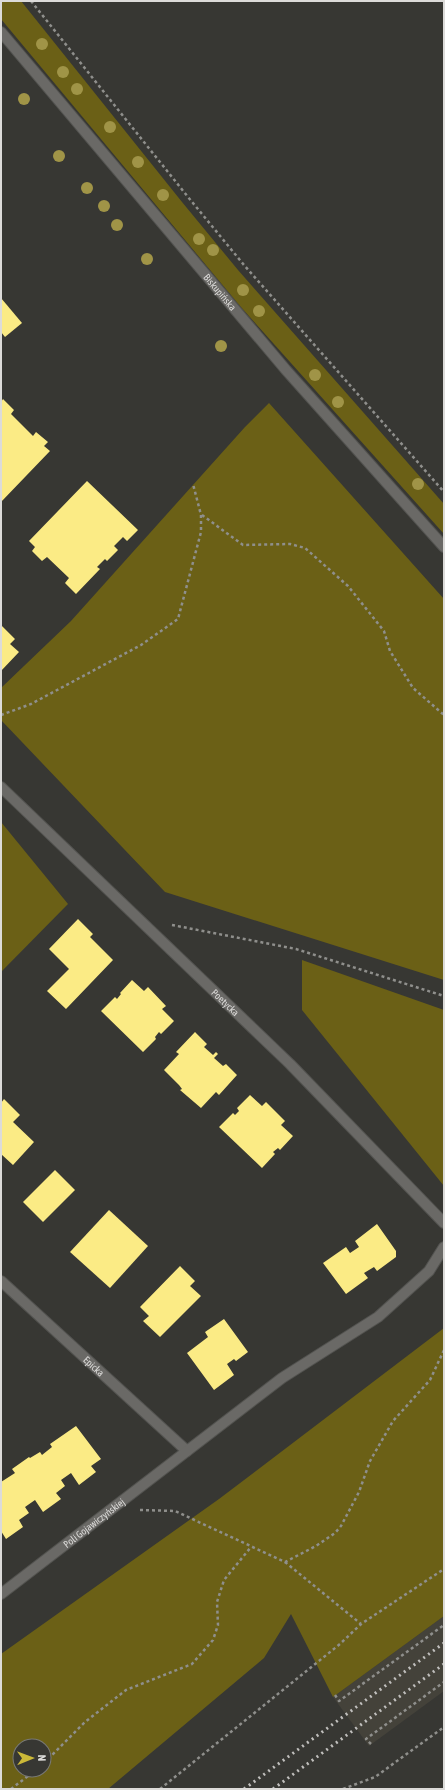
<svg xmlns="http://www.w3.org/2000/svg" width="445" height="1790" font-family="'Asap Condensed',sans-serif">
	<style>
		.built { fill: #44423a }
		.green { fill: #6b6016; fill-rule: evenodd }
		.building { fill: #fbeb85 }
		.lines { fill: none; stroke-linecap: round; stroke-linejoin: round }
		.minor-casing { stroke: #535350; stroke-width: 12 }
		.tertiary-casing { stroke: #535350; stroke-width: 12 }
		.path { stroke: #8f8f8c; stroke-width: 2.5; stroke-dasharray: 3 3; stroke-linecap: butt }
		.minor { stroke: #6a6966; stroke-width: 10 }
		.tertiary { stroke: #6a6966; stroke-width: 10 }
		.rail { stroke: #c0bfbd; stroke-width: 3; stroke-dasharray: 2 4; stroke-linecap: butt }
		.tree { fill: #a09447 }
		.labels { text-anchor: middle; stroke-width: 4; stroke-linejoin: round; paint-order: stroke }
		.street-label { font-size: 10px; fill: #dcdbd9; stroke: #373733 }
	</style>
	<rect width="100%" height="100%" fill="#373733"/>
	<polygon class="built" points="444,1616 444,1691 369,1746 333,1697"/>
	<g class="green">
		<polygon points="1,1 21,1 182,202 238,270 444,504 444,534 240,306 1,19"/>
		<polygon points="269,403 444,599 444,980 165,892 1,720 1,688 71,621 245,427"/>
		<polygon points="1,822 68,904 1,972"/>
		<polygon points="302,960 444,1010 444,1186 302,1010"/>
		<path d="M 444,1328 L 444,1616 L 333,1697 L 291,1614 L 264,1658 L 108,1789 L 1,1789 L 1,1654 L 219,1499 ZM 20,1746 L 44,1746 L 44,1770 L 20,1770 Z"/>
	</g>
	<g class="building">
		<polygon points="1,298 22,323 5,337 1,332"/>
		<polygon points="3,399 14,410 11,414 33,436 36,432 48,442 44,446 50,451 1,502 1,402"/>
		<polygon points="87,481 138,530 127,541 123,537 114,546 118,550 107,561 105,559 97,567 100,569 76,594 65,583 69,578 47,557 42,561 32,551 35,547 29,541"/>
		<polygon points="1,625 15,639 10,644 19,652 1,671"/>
		<polygon points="78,919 93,934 90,937 113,960 66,1009 47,991 69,969 49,949"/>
		<polygon points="132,980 144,991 148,987 166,1006 162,1009 174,1021 161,1034 159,1032 155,1037 156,1039 143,1052 101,1011 115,997 117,999 121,994 120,993"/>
		<polygon points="195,1032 207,1044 204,1047 213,1055 216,1052 218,1054 214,1058 223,1066 226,1064 237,1075 219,1095 216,1092 201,1108 180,1090 182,1089 179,1085 164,1070 179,1054 176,1052"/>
		<polygon points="250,1095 262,1106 266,1102 285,1121 281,1125 293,1136 280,1150 278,1148 273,1152 275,1154 262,1168 219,1127 233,1113 235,1115 239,1111 237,1108"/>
		<polygon points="4,1099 20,1115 13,1122 34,1142 13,1165 1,1154 1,1103"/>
		<polygon points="55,1170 75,1190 43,1222 23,1202"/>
		<polygon points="109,1210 148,1246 110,1288 70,1252"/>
		<polygon points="377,1224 396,1251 396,1257 377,1271 374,1267 364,1273 368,1278 346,1294 323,1263 346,1247 350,1253 359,1247 355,1241"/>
		<polygon points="180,1266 195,1281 190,1286 201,1296 160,1337 143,1321 149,1316 140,1307"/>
		<polygon points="224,1319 248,1352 236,1361 234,1359 227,1364 234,1375 214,1390 187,1353 208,1337 205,1332"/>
		<polygon points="76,1426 101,1459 91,1466 96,1472 79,1485 71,1473 61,1480 65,1486 56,1493 61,1499 43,1512 35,1500 25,1507 29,1513 19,1520 23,1527 6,1539 1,1531 1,1482 15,1473 12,1469 29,1457 30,1458 40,1452 42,1455 52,1447 50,1444"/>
	</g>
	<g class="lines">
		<g class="minor-casing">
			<g id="minor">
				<path id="s1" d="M 1,787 L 290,1064 L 444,1223"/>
				<path id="s2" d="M 1,1281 L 187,1451"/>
				<path id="s3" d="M 1,1594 L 282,1378 L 378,1317 L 429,1271 L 444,1247"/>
			</g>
		</g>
		<g class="tertiary-casing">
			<g id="tertiary">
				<path id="s4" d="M 1,32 L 286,370 L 444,547"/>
			</g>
		</g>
		<g class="path">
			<polyline points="31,1 188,197 244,265 444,492"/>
			<polyline points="202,515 243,545 290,544 305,548 348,586 384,631 390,651 413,688 444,715"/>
			<polyline points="1,715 31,704 141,645 178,619 201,532 201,515 193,484"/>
			<polyline points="172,925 296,949 444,996"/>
			<polyline points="140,1510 175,1511 285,1562 316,1546 335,1533 341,1526 359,1492 370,1461 393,1421 430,1380 444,1350"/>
			<polyline points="285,1562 361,1624 444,1569"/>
			<polyline points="335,1695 339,1701 444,1625"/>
			<polyline points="371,1744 366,1739 444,1682"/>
			<polyline points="44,1763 85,1722 126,1690 192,1664 213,1640 218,1625 217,1602 224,1580 251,1547"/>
			<polyline points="11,1789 36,1770"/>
			<polyline points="160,1789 340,1644 361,1624"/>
			<polyline points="343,1789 375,1777 444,1727"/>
		</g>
		<use href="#minor" class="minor"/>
		<use href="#tertiary" class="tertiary"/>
		<g class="rail">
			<polyline points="244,1789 444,1643"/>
			<polyline points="273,1789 444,1664"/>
		</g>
	</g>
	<g class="tree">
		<circle cx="42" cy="44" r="6"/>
		<circle cx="63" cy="72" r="6"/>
		<circle cx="77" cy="89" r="6"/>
		<circle cx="24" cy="99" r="6"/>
		<circle cx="110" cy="127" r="6"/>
		<circle cx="59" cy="156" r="6"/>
		<circle cx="138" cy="162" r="6"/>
		<circle cx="87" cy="188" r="6"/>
		<circle cx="163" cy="195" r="6"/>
		<circle cx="104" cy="206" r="6"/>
		<circle cx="117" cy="225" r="6"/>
		<circle cx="199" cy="239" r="6"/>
		<circle cx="213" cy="250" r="6"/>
		<circle cx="147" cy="259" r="6"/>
		<circle cx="243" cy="290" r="6"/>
		<circle cx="259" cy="311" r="6"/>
		<circle cx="221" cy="346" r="6"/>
		<circle cx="315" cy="375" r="6"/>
		<circle cx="338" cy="402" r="6"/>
		<circle cx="418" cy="484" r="6"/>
	</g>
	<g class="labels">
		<g class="street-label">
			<text dy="4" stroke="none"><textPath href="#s4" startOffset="340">Biskupińska</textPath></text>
			<text dy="4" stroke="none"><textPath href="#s1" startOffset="311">Poetycka</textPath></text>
			<text dy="4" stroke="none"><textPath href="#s2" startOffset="126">Epicka</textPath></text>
			<text dy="4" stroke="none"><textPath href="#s3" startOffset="117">Poli Gojawiczyńskiej</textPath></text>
		</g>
	</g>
	<rect width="445" height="1790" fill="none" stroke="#dcdbd9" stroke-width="4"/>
	<g transform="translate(32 1758) rotate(89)"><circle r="19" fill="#373733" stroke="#797975"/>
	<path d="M0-3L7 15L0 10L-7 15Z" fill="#ccb938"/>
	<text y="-6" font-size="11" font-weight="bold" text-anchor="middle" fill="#dcdbd9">N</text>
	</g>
</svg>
